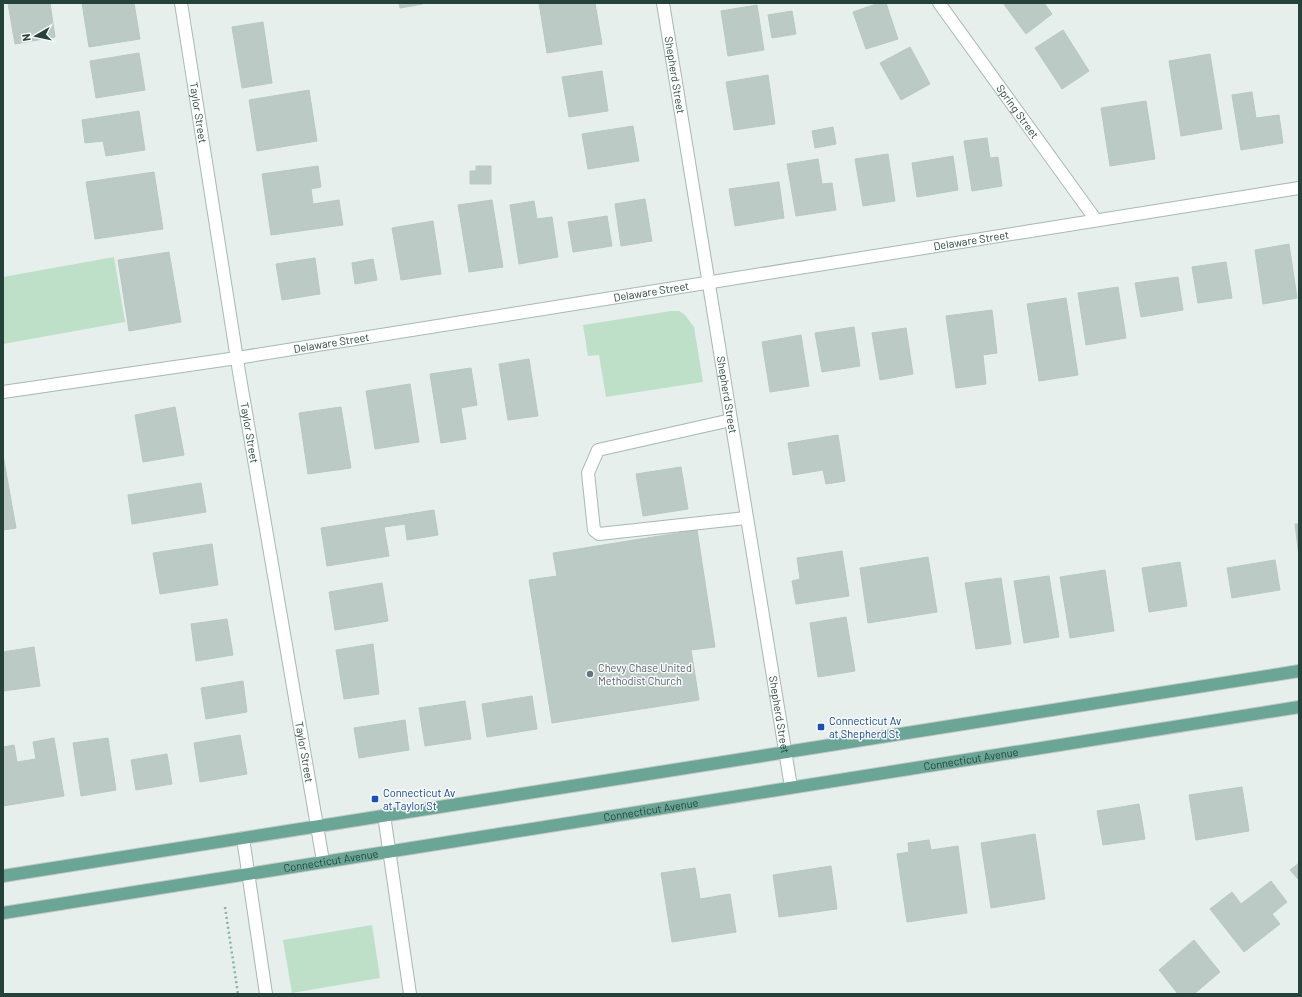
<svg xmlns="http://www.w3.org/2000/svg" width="1302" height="997" font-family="Barlow,sans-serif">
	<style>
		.green { fill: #bfe0c8 }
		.building { fill: #bbcac4; stroke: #b8c9c2 }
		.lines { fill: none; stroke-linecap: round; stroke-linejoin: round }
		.lane-casing { stroke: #a8b8b2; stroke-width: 14 }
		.street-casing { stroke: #a8b8b2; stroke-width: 14 }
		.primary-casing { stroke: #c2cac8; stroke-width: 14 }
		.path { stroke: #86b3a5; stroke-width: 2.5; stroke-dasharray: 2 3; stroke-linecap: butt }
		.lane { stroke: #fff; stroke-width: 12 }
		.street { stroke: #fff; stroke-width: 12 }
		.primary { stroke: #6aa596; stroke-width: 12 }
		.worship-dot { fill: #6b7280; stroke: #f7fbf9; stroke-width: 1.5 }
		.transit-dot { fill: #1a4fb4; stroke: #f7fbf9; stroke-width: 1.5 }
		.labels { text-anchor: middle; stroke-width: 3; stroke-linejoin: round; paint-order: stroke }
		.street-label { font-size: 11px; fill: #24423a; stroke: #f7fbf9 }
		.worship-label { font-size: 11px; fill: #5b616d; stroke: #f7fbf9; text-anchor: start }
		.transit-label { font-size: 11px; fill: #164399; stroke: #f7fbf9; text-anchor: start }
	</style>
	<rect width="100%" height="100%" fill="#e6efeb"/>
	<g class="green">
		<polygon points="114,257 125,322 3,344 3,277"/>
		<polygon points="671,311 679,311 685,315 694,327 703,382 606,397 599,355 588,356 583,325"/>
		<polygon points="372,925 380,978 292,993 283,940"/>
	</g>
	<g class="building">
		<polygon points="8,3 50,3 55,37 15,44"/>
		<polygon points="82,3 134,3 140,39 89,47"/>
		<polygon points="399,3 423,3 423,4 400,8"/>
		<polygon points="539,3 595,3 602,44 547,53"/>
		<polygon points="879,3 886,3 898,39 866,49 853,12"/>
		<polygon points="1003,3 1044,3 1052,14 1026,34"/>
		<polygon points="757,5 764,50 728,56 721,11"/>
		<polygon points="792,11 796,34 772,38 768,15"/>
		<polygon points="263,22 272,83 242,88 232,27"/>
		<polygon points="1063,30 1089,71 1062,89 1035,48"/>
		<polygon points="910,47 930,84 901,100 880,63"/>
		<polygon points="139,53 145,90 96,98 90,61"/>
		<polygon points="1210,54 1222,129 1181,136 1169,61"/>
		<polygon points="602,71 608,111 569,117 562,77"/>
		<polygon points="768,75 775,124 734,130 726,82"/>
		<polygon points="309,90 317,141 257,151 249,100"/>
		<polygon points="1252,92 1256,118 1279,115 1283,143 1241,150 1232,95"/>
		<polygon points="1146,101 1155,159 1110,166 1101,108"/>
		<polygon points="139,111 145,150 106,156 103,141 85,143 82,120"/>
		<polygon points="633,126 639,161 588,169 582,134"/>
		<polygon points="833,127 836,144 815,148 812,131"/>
		<polygon points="987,138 990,158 998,157 1002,186 972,191 964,141"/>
		<polygon points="888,154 895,201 863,206 855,159"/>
		<polygon points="953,156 958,190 917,197 912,163"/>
		<polygon points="818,159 822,184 832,183 836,210 796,216 787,164"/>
		<polygon points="318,166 321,187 311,189 313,204 339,200 343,225 271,235 262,174"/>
		<polygon points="476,166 491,166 491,184 470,184 470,171 476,171"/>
		<polygon points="154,172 163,229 95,239 86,182"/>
		<polygon points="779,182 784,218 735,226 729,189"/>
		<polygon points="645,199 652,241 621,246 615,204"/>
		<polygon points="492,200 503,267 469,272 458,205"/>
		<polygon points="534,201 537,219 552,217 558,257 519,264 510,205"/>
		<polygon points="607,216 612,246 573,252 568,222"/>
		<polygon points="433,221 441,274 401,280 392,228"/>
		<polygon points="1289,244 1297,298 1263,304 1255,250"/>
		<polygon points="169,252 181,322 129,331 118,260"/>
		<polygon points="315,258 320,294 282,300 276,264"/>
		<polygon points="373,259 377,280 355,284 352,263"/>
		<polygon points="1226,262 1232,298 1198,303 1192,267"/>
		<polygon points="1178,277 1183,310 1141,317 1135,283"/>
		<polygon points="1118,287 1126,338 1086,345 1078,293"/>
		<polygon points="1066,298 1078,375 1039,381 1027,304"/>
		<polygon points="992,310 997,353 983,355 986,384 956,388 946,316"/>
		<polygon points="854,327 860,366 822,372 815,333"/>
		<polygon points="906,328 913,374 880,380 872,333"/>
		<polygon points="801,335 809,386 770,392 762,342"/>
		<polygon points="529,359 538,416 508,420 499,364"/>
		<polygon points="471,368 477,405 461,408 466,439 441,443 430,374"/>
		<polygon points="410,384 419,442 375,449 366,391"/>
		<polygon points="175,407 184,455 143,462 135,415"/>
		<polygon points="341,407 351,468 308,474 299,413"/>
		<polygon points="838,435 845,481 826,484 823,470 793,475 788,443"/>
		<polygon points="3,455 16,528 3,530"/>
		<polygon points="681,467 688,509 643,516 636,474"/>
		<polygon points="201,483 206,512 132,524 128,495"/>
		<polygon points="434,510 438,535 407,540 405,524 384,527 389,556 327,566 321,528"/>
		<polygon points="1295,524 1299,524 1299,556"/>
		<polygon points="697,530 715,647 691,650 699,700 552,723 529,580 557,576 553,553"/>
		<polygon points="212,544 218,585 160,594 153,553"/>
		<polygon points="842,551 849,596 796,604 792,581 800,579 797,558"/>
		<polygon points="928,557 937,612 868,623 860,568"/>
		<polygon points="1275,560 1280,590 1232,598 1227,568"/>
		<polygon points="1180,562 1187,606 1149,612 1142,568"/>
		<polygon points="1105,570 1114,631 1070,638 1060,577"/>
		<polygon points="1049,576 1059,637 1024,643 1014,581"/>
		<polygon points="1001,578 1011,644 976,649 965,583"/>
		<polygon points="382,583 388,621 335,630 329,592"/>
		<polygon points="846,617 855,671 818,677 810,623"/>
		<polygon points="227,619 233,655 196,661 191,624"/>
		<polygon points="373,644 379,694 344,699 336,650"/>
		<polygon points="34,647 40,686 3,691 3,652"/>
		<polygon points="243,681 247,712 206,719 201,688"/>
		<polygon points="532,696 537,729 487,737 482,704"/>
		<polygon points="465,701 471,739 425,746 419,708"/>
		<polygon points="405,720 409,750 359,758 354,728"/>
		<polygon points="240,735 247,774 200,782 194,743"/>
		<polygon points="54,738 64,796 3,806 3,747 14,745 17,762 36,759 33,742"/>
		<polygon points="108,738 116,790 81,796 73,743"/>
		<polygon points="167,754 172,784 136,790 131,760"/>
		<polygon points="1242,787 1249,831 1196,840 1189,795"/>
		<polygon points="1139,804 1145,839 1103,845 1097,811"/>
		<polygon points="1035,834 1045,899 991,908 981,843"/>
		<polygon points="929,840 931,850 958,846 967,913 907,922 897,854 909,852 908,843"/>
		<polygon points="1299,863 1299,880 1290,870"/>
		<polygon points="831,866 837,909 779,917 773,875"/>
		<polygon points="695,868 700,899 730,894 736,932 672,942 661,873"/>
		<polygon points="1271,881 1287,902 1272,914 1280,924 1244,952 1210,909 1232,892 1241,904"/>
		<polygon points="1194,940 1220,972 1194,994 1178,994 1159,970"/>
	</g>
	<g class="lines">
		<g class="lane-casing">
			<g id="lane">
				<polyline points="731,420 598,450 588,473 594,530 599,534 746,518"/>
				<polyline points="384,815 410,994"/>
				<polyline points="243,838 266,994"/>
			</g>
		</g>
		<g class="street-casing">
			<g id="street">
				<path id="s1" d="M 181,3 L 239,372 L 323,861"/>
				<path id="s2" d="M 663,3 L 791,787"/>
				<path id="s3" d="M 939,3 L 1096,220"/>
				<path id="s4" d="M 3,392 L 237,358 L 1299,188"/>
			</g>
		</g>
		<g class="primary-casing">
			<g id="primary">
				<polyline points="3,876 1299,671"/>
				<path id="s5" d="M 3,913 L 1299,707"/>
			</g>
		</g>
		<polyline class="path" points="225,907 238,994"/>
		<use href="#lane" class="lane"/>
		<use href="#street" class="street"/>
		<use href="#primary" class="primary"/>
	</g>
	<circle class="worship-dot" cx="590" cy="674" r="4"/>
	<g class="transit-dot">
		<rect x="817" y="723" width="8" height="8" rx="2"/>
		<rect x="371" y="795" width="8" height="8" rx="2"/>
	</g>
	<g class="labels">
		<g class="street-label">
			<text dy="4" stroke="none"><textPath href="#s2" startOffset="73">Shepherd Street</textPath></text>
			<text dy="4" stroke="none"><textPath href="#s3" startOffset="134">Spring Street</textPath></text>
			<text dy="4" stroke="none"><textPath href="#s1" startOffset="111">Taylor Street</textPath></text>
			<text dy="4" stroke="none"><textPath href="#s4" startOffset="980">Delaware Street</textPath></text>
			<text dy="4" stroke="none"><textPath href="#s4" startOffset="656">Delaware Street</textPath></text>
			<text dy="4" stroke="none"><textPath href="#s4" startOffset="332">Delaware Street</textPath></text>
			<text dy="4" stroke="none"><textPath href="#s2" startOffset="397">Shepherd Street</textPath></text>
			<text dy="4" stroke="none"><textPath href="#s1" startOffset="435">Taylor Street</textPath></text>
			<text dy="4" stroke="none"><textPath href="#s2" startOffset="721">Shepherd Street</textPath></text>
			<text dy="4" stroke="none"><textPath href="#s1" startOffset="759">Taylor Street</textPath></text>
			<text dy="4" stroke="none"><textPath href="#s5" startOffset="980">Connecticut Avenue</textPath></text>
			<text dy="4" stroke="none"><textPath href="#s5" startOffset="656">Connecticut Avenue</textPath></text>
			<text dy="4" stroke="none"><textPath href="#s5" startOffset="332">Connecticut Avenue</textPath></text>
		</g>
		<g class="worship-label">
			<text x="598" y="672">Chevy Chase United<tspan x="598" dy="13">Methodist Church</tspan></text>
		</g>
		<g class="transit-label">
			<text x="829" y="725">Connecticut Av<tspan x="829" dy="13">at Shepherd St</tspan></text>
			<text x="383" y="797">Connecticut Av<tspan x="383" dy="13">at Taylor St</tspan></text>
		</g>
	</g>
	<rect width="1302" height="997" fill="none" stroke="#24423a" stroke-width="8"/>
	<g transform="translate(36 36) rotate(261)" stroke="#f7fbf9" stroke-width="3" paint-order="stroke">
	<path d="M0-3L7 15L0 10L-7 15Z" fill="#24423a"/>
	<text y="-6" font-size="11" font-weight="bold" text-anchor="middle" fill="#24423a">N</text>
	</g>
</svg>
